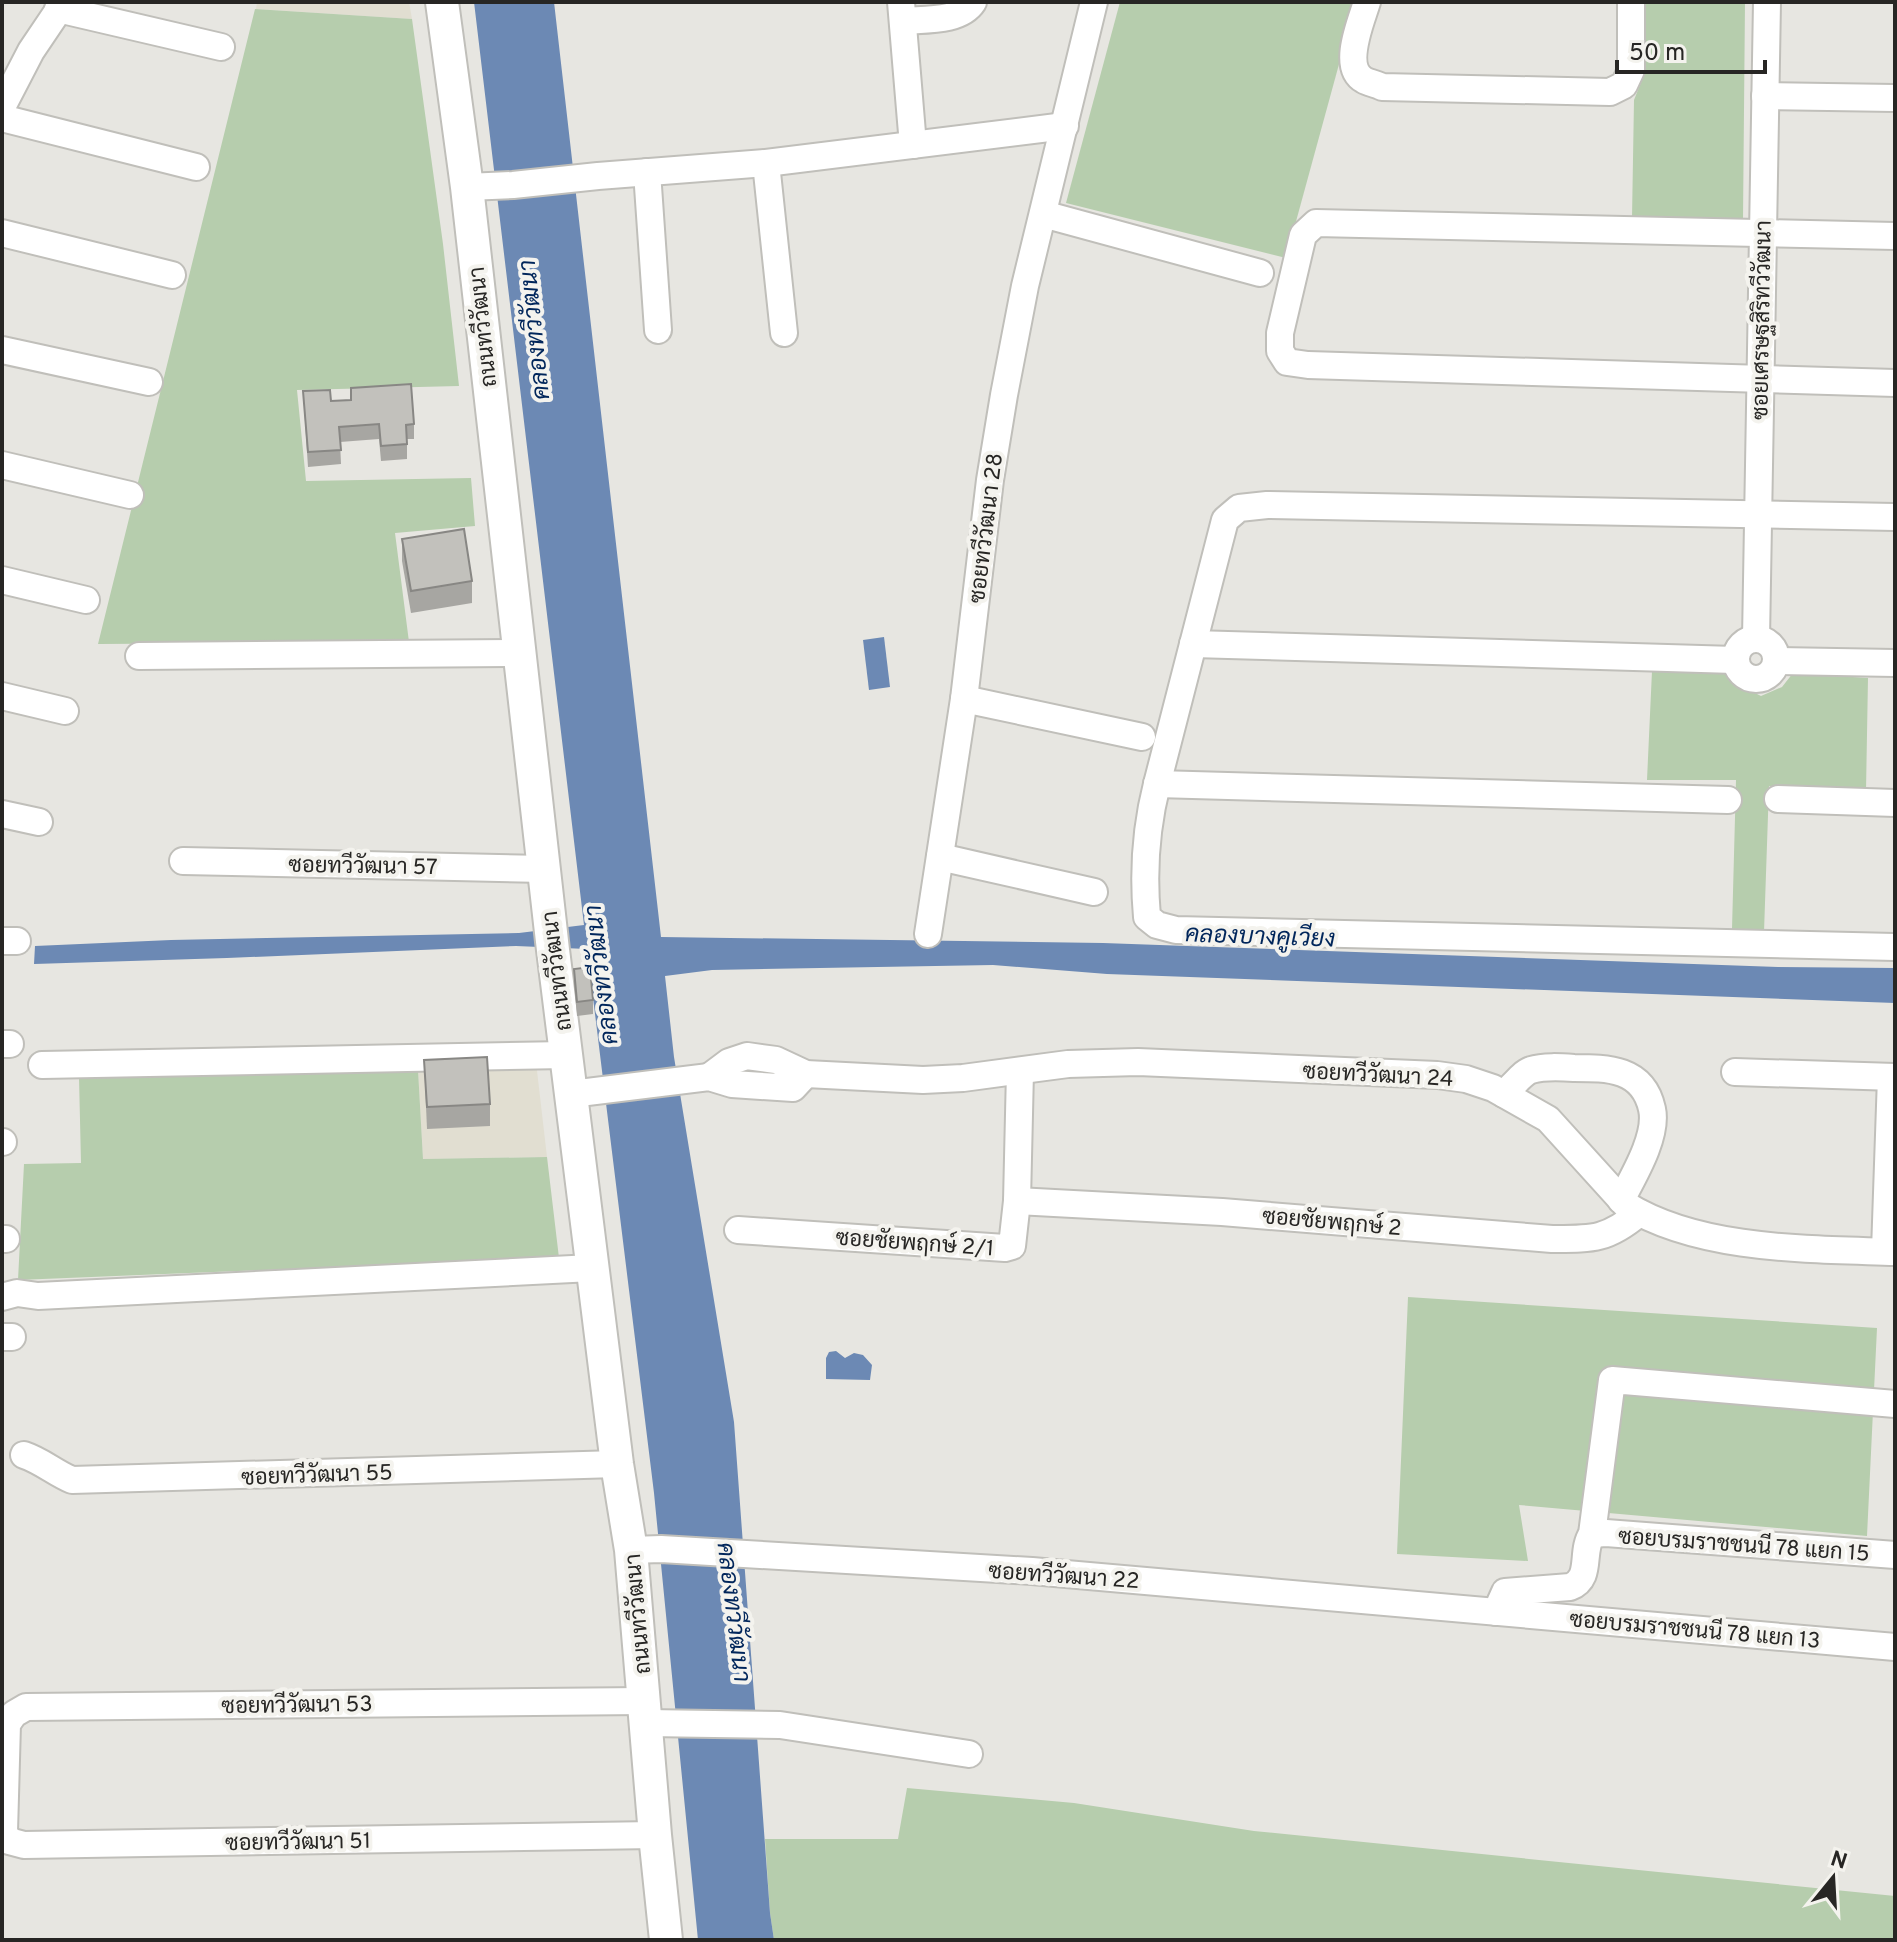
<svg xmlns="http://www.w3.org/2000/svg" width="1897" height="1942" font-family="Overpass,Sarabun,sans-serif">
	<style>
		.built { fill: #e1ded1 }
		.green { fill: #b6cdad }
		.water { fill: #6c89b4 }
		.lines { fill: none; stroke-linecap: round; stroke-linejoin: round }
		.minor-casing { stroke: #c0bfba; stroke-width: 30 }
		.major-casing { stroke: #c0bfba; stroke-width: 36 }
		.minor { stroke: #fff; stroke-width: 26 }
		.major { stroke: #fff; stroke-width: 32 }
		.wall { fill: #a7a6a2 }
		.building { fill: #c2c1bc; stroke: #888784; stroke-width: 2 }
		.labels { text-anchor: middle; stroke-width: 8; stroke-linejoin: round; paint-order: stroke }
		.street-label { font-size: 22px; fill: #272624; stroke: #f4f3ee }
		.water-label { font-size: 24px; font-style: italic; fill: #01265b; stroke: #f4f3ee }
	</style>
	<rect width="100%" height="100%" fill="#e7e6e1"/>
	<g class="built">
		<polygon points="257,2 409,2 412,19 256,9"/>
		<polygon points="536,1062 547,1157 423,1159 418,1070"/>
	</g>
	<g class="green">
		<polygon points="1120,2 1356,2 1286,258 1066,203"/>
		<polygon points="1643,2 1745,2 1743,219 1632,218 1634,100 1642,80"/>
		<polygon points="255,9 412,19 443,244 459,386 297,390 306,481 471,478 475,526 395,533 409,642 98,644"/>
		<polygon points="1652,671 1726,672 1739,685 1761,696 1782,687 1793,673 1868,678 1866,791 1769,786 1764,932 1732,929 1736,780 1647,780"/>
		<polygon points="418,1070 423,1159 547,1157 559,1258 18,1280 24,1164 81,1163 79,1077"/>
		<polygon points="1408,1297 1877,1328 1867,1536 1519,1505 1528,1561 1397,1554"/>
		<polygon points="907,1788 1074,1803 1254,1831 1895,1896 1895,1940 774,1940 770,1913 765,1839 898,1839"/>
	</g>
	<g class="water">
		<polygon points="474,2 554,2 661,937 1103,943 1778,967 1895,968 1895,1003 1107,974 993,965 712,970 665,976 674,1057 734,1422 770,1913 774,1940 698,1940 654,1493 587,949 516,946 227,958 34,964 35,946 171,940 519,933 584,925"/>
		<polygon points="884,637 890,687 869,690 863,640"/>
		<polygon points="836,1351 845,1358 854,1353 863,1355 872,1365 870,1380 826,1379 826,1358 829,1352"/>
	</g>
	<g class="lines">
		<g class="minor-casing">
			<g id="minor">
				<polyline points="901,2 913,145"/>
				<path d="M 1367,2 C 1361,22 1341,67 1364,80 C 1369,83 1377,84 1382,87 L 1610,92 L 1624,85 L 1631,70 L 1631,2"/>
				<polyline points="58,9 221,47"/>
				<path d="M 903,21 C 925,19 960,22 973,2"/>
				<polyline points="1765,96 1895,98"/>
				<polyline points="2,107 31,51 64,2"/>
				<polyline points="2,118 196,167"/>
				<polyline points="766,163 784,333"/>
				<polyline points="647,172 658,330"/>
				<polyline points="467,187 513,185 598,176 766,163 1065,126"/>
				<polyline points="1043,214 1260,273"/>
				<polyline points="2,233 172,275"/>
				<polyline points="1895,236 1316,223 1303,235 1280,333 1280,351 1287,362 1308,365 1895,383"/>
				<polyline points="2,350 149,382"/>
				<polyline points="2,465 130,495"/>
				<path d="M 1895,517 L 1267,505 L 1239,508 L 1225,520 L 1157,784 C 1146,827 1143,873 1147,917 L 1157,925 L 1176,930 L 1895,947"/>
				<polyline points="2,580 86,600"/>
				<circle cx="1756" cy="659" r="20"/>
				<polyline points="1756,639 1767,2"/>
				<polyline points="1193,644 1735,660"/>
				<polyline points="139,656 519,653"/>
				<polyline points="1776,661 1895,663"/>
				<polyline points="2,696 65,711"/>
				<polyline points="964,699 1142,737"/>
				<polyline points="1157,784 1728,800"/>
				<polyline points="1778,799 1895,803"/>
				<polyline points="2,814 39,822"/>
				<polyline points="940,857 1094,892"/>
				<polyline points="183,861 544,869"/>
				<polyline points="928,934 964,699 990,480 1004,395 1025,286 1094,2"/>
				<polyline points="2,941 17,941"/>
				<polyline points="2,1044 10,1044"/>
				<polyline points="42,1065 566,1055"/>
				<polyline points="1735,1072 1895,1077"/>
				<path d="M 709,1077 L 729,1062 L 747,1056 L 776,1060 L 806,1074 L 923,1080 L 963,1078 L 1068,1064 L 1138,1062 L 1437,1075 L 1466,1079 L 1493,1088 L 1548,1119 L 1626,1205 C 1700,1251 1811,1249 1895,1252"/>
				<polyline points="571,1094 709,1077 732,1084 793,1088 806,1074"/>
				<path d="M 1504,1094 C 1512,1087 1522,1073 1531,1070 C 1544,1066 1560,1067 1574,1068 C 1608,1068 1643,1068 1652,1109 C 1658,1136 1633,1177 1621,1200"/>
				<polyline points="2,1142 3,1142"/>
				<path d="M 1017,1201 L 1222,1212 L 1552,1239 C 1592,1239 1607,1240 1639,1213"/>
				<polyline points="738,1230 1005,1248 1012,1246 1017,1201 1020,1071"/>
				<polyline points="2,1239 6,1239"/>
				<polyline points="1885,1251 1891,1077"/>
				<polyline points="2,1297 17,1293 38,1296 592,1268"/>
				<polyline points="2,1337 12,1337"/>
				<path d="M 24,1455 C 42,1461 55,1473 72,1480 L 617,1464"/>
				<polyline points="1592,1534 1606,1533 1895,1555"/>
				<polyline points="631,1550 661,1549 1032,1571 1895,1647"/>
				<path d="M 1496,1612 L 1505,1592 L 1570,1587 C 1593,1578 1580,1552 1592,1534 L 1612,1380 L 1895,1404"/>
				<polyline points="644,1701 26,1707 14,1714 7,1724 4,1832 9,1841 24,1845 655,1835"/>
				<polyline points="647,1723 780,1725 969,1754"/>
			</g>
		</g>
		<g class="major-casing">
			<polyline id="major" points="442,2 467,187 553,950 617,1464 631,1550 655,1835 666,1940"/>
		</g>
		<use href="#minor" class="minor"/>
		<use href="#major" class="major"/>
	</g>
	<g class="wall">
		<polygon points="303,391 331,401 414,424 414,439 407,439 407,459 381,461 379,439 340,442 341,464 308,467"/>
		<polygon points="402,539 472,581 472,603 411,613 402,561"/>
		<polygon points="574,969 593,1000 593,1014 577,1016 574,984"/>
		<polygon points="424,1060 490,1104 490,1126 427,1129"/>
	</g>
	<g class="building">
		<polygon points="411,384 414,424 406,425 407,444 381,446 379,424 339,427 341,450 308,452 303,391 330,390 331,401 351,400 351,388"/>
		<polygon points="464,529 472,581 411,591 402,539"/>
		<polygon points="590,967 593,1000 577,1002 574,969"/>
		<polygon points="487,1057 490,1104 427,1107 424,1060"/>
	</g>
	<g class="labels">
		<g class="street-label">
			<text transform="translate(1761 320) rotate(-89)" y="8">ซอยเศรษฐสิริทวีวัฒนา</text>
			<text transform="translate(482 327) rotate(-96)" y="8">ถนนทวีวัฒนา</text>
			<text transform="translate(985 528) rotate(-83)" y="8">ซอยทวีวัฒนา 28</text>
			<text transform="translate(363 865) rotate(1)" y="8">ซอยทวีวัฒนา 57</text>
			<text transform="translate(556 971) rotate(-97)" y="8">ถนนทวีวัฒนา</text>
			<text transform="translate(1378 1074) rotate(3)" y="8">ซอยทวีวัฒนา 24</text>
			<text transform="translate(1332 1221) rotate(5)" y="8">ซอยชัยพฤกษ์ 2</text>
			<text transform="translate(915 1242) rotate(4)" y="8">ซอยชัยพฤกษ์ 2/1</text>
			<text transform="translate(317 1474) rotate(-2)" y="8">ซอยทวีวัฒนา 55</text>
			<text transform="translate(1744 1544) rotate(4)" y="8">ซอยบรมราชชนนี 78 แยก 15</text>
			<text transform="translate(1064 1575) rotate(4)" y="8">ซอยทวีวัฒนา 22</text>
			<text transform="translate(637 1614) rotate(-95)" y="8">ถนนทวีวัฒนา</text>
			<text transform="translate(1695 1629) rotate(5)" y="8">ซอยบรมราชชนนี 78 แยก 13</text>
			<text transform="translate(297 1704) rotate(-1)" y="8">ซอยทวีวัฒนา 53</text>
			<text transform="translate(298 1841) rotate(-1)" y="8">ซอยทวีวัฒนา 51</text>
		</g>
		<g class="water-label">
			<text transform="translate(534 330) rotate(-96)" y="8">คลองทวีวัฒนา</text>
			<text transform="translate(1260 936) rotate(2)" y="8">คลองบางคูเวียง</text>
			<text transform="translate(601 975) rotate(-97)" y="8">คลองทวีวัฒนา</text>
			<text transform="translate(734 1612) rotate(83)" y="8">คลองทวีวัฒนา</text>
		</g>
	</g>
	<rect width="1897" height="1942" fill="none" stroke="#272624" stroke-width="8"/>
	<g transform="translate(1833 1878) rotate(18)" stroke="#f4f3ee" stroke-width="6" paint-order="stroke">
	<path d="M0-6L14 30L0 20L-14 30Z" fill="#272624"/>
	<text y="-12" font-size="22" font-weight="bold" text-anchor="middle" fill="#272624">N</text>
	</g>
	<path d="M1617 60v12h148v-12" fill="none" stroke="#272624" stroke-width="4"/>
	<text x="1629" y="60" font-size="24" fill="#272624" stroke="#f4f3ee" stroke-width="6" paint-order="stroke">50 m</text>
</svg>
